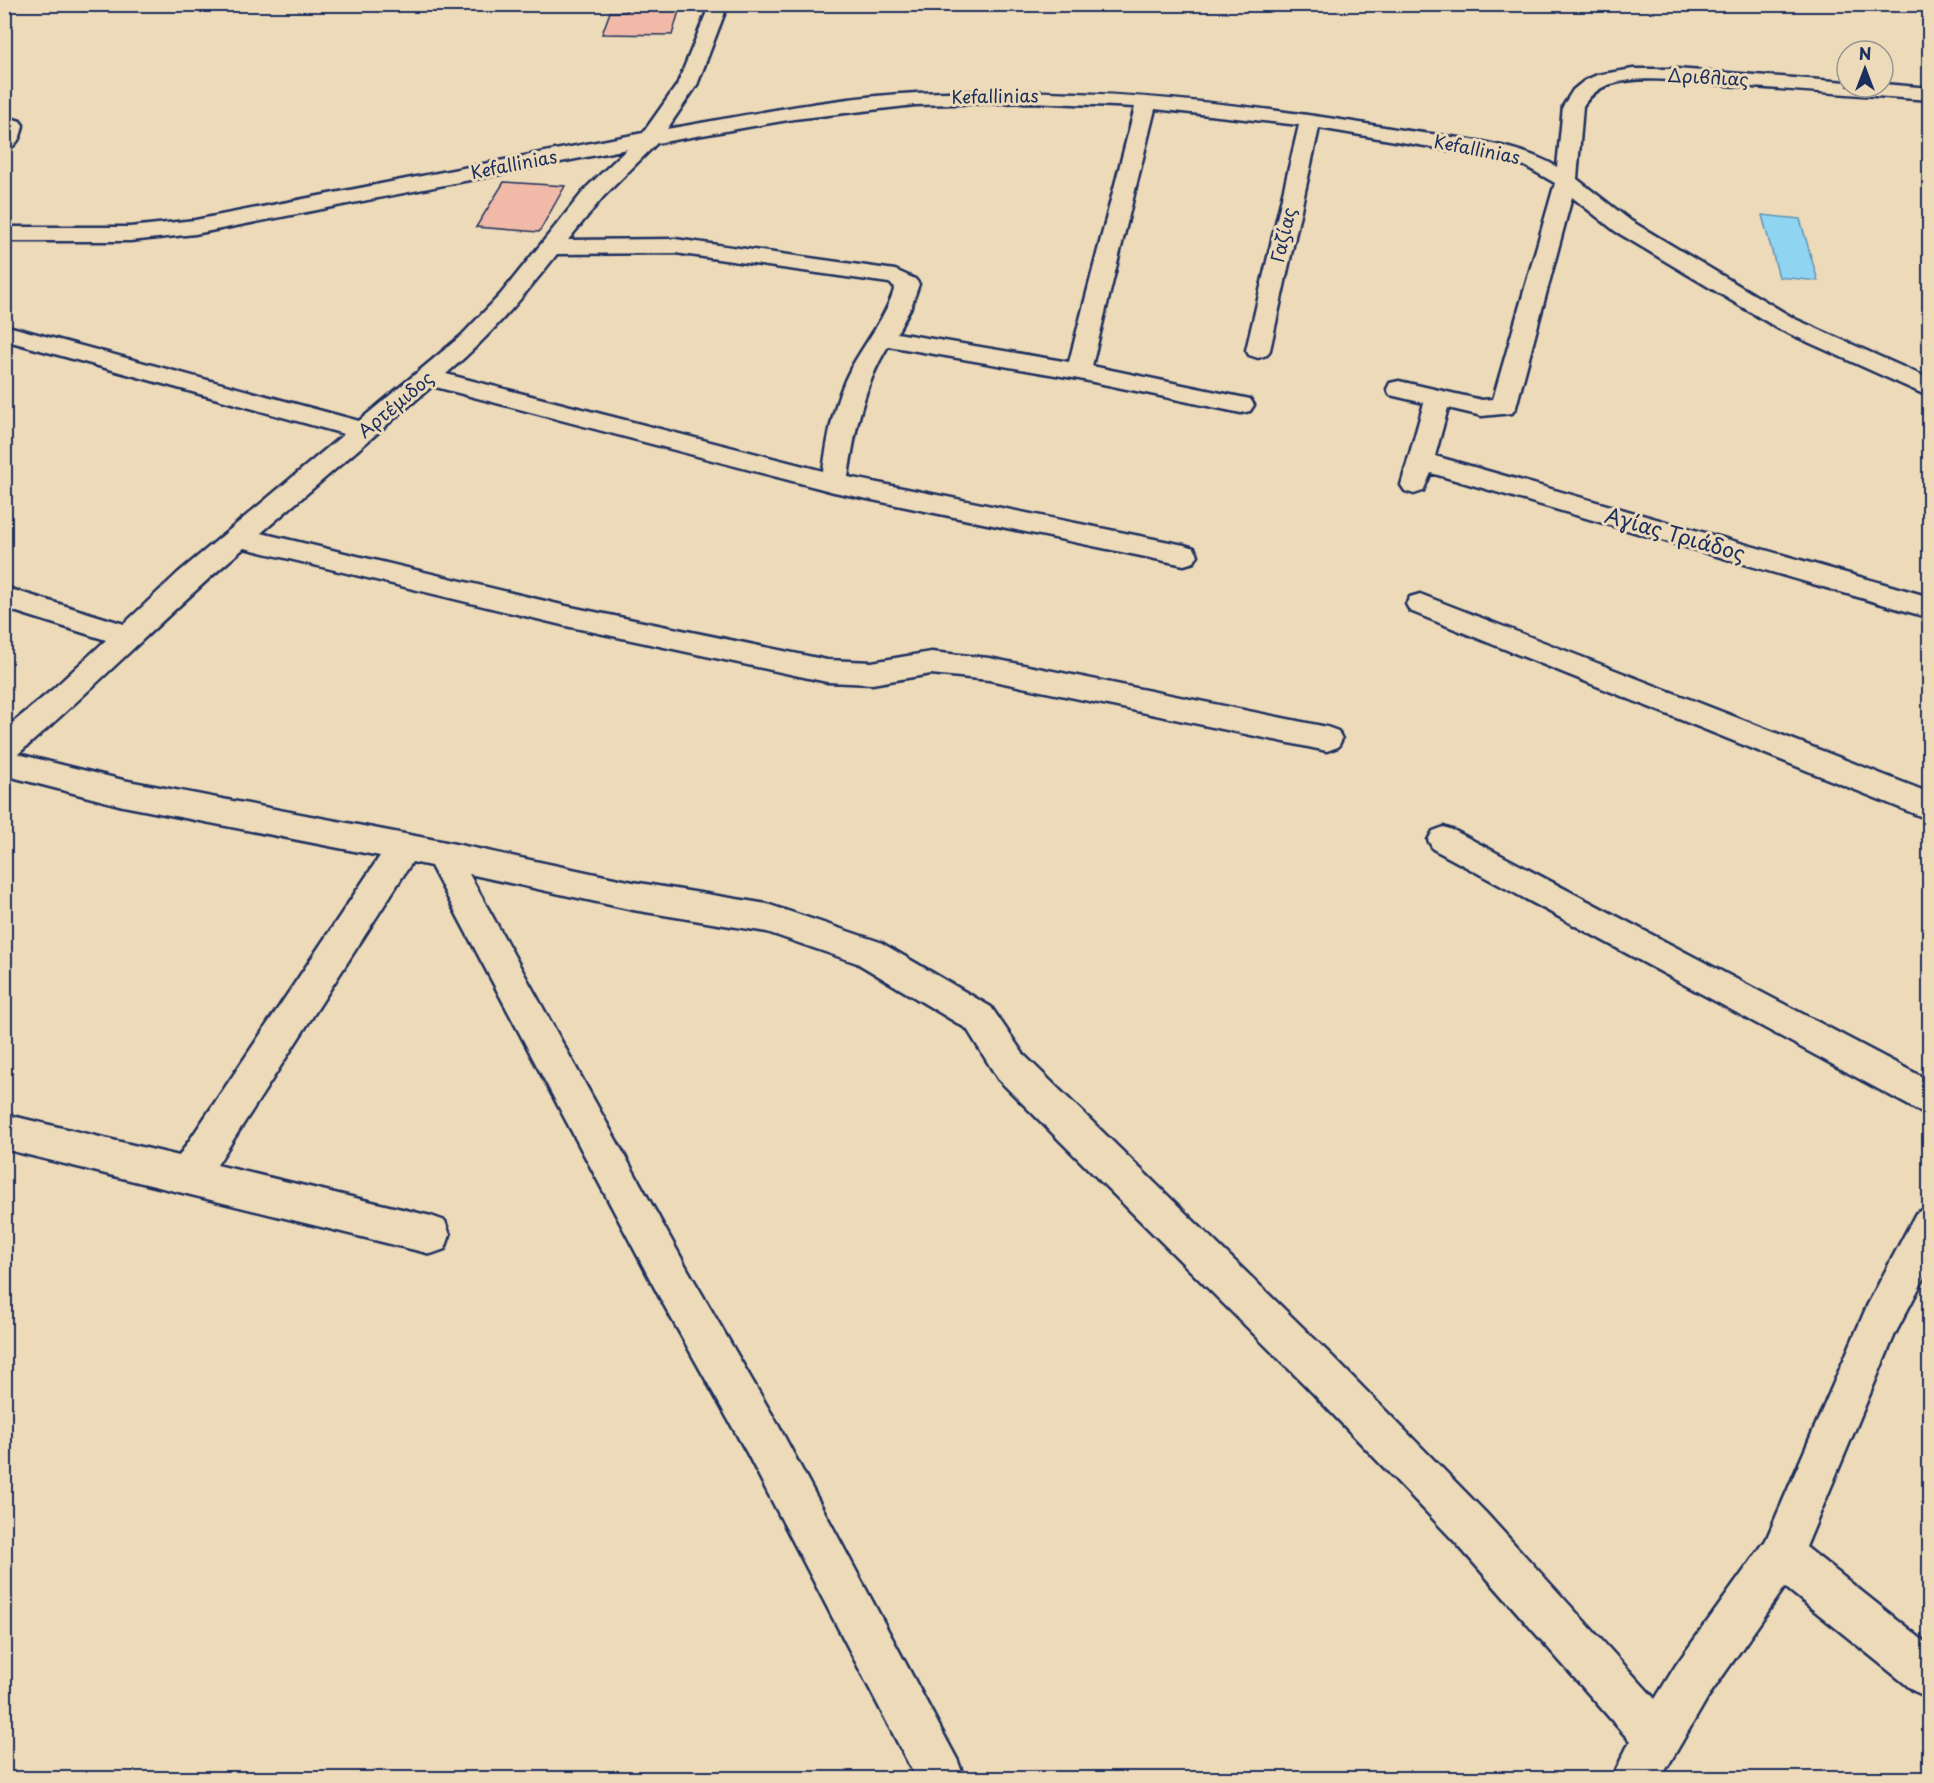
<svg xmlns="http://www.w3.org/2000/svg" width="1934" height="1783" font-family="'Playpen Sans',sans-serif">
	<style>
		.water { fill: #8fd5f1; stroke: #6193b6; stroke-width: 1.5 }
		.building { fill: #f1b9a7; stroke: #1b2f5e; stroke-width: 1.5 }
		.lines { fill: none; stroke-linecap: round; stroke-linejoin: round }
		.minor-casing { stroke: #1b2f5e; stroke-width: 5 }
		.minor { fill: #eddab8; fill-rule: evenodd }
		.labels { text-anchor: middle; stroke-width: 6; stroke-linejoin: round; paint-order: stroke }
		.far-street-label { font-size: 18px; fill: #1b2f5e; stroke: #eddab8 }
		.street-label { font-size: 21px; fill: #1b2f5e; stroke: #eddab8 }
	</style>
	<rect width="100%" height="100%" fill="#eddab8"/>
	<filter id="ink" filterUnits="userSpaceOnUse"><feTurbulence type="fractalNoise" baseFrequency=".0167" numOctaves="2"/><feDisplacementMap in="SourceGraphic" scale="12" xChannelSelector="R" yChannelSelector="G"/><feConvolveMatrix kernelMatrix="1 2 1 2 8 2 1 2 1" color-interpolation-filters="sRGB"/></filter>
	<g filter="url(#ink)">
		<polygon class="water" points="1762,215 1800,219 1818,281 1779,277"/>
		<g class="building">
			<polygon points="628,4 681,4 672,35 602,34 610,12 626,12"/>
			<polygon points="504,182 565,186 539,232 476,227"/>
		</g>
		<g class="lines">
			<g class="minor-casing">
				<g id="minor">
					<path d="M 710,4 L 728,4 L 697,85 L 667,129 C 749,115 833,97 917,93 C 1077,86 1234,101 1390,128 C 1442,137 1512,140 1557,167 L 1563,106 L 1573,90 L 1584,81 L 1597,75 L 1633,69 L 1676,69 L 1847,82 L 1847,87 L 1883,87 L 1883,84 L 1930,88 L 1930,100 C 1861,95 1793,90 1725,85 C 1691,82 1643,74 1611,84 C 1598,88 1590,95 1583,106 L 1577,179 L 1631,221 L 1795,319 L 1930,379 L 1930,397 L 1779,329 L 1615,231 L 1572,197 L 1516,407 L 1512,413 L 1482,416 L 1448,408 L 1435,456 L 1930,597 L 1930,618 L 1431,473 L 1423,491 L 1414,494 L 1405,491 L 1401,485 L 1424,403 L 1390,395 L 1387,389 L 1390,383 L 1399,381 L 1482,400 L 1493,399 L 1555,183 L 1525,166 L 1490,157 L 1319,128 L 1270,350 L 1267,355 L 1258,358 L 1249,355 L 1246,350 L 1299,125 L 1155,109 L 1092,366 L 1250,399 L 1254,405 L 1250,411 L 1241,413 L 1079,379 L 888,346 C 863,387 855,430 848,477 L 1184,545 L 1194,548 L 1198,555 L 1194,562 L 1184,565 L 834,492 L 432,386 L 261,533 L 566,606 L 827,660 L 872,662 L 931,652 L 989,658 L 1327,727 L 1338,731 L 1342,739 L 1338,747 L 1327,751 L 989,680 L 931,674 L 872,684 L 827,682 L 566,626 L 244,548 C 166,614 95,688 18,754 L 123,780 L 441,841 L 633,882 L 767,904 L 880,942 L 991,1007 L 1024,1055 L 1333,1357 L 1486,1513 L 1655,1699 L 1676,1665 L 1766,1540 L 1867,1306 L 1916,1213 L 1930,1207 L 1930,1267 L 1895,1334 L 1806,1547 L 1930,1646 L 1930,1698 L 1914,1691 L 1785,1587 L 1708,1697 L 1661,1778 L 1612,1778 L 1630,1741 L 1456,1543 L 1305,1385 L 998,1079 L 967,1029 L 857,963 L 767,932 L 633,910 L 469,874 L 688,1270 L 777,1423 L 958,1761 L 964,1778 L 916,1778 L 747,1453 L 660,1298 L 431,866 L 412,862 L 217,1165 L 431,1216 L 445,1221 L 450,1235 L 445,1249 L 431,1254 L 4,1149 L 4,1114 L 179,1156 L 380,856 L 123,806 L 4,775 L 4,730 L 52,690 L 106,640 L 4,608 L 4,587 L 124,624 L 178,573 L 344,434 L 4,340 L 4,325 L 359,421 L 461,336 L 500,295 L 587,187 L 627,149 L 195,234 L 130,241 L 4,241 L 4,227 L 130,227 L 195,220 L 643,133 L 677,85 ZM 1032,102 L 1135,107 L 1069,362 L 897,333 L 911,307 L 919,284 L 915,279 L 895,270 L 675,239 L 568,240 L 603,197 L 657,143 L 794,119 L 915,105 ZM 675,253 L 889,283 L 895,287 C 886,317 866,341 851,368 C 834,400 828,436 823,471 L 446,374 C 489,338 523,297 557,254 Z"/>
					<path d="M 4,116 L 20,121 L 23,125 C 21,137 17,147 4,150 Z"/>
					<polygon points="1420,594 1930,793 1930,820 1410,611 1406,604 1410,597"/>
					<polygon points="1444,827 1455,831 1930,1081 1930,1117 1433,849 1428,840 1433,831"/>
				</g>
			</g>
			<use href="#minor" class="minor"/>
		</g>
	</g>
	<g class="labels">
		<g class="far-street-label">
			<text transform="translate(1708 78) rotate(3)" y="6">Δριβλιας</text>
			<text transform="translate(995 97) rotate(-1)" y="6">Kefallinias</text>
			<text transform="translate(1477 150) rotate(11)" y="6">Kefallinias</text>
			<text transform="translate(514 165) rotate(-11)" y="6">Kefallinias</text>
			<text transform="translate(1284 235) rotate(-77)" y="6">Γαζίας</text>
			<text transform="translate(396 405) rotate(-40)" y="6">Αρτέμιδος</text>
		</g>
		<g class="street-label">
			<text transform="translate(1675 535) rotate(16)" y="7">Αγίας Τριάδος</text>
		</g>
	</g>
	<rect width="1934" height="1783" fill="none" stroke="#eddab8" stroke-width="24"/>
	<rect x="12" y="12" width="1910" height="1759" fill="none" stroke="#1b2f5e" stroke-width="2" filter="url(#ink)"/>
	<g transform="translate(1865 69)"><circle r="28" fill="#eddab8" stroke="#999694" stroke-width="1.5"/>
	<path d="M0-4.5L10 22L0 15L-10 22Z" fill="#1b2f5e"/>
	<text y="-9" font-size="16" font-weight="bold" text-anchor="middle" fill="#1b2f5e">N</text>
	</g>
</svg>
